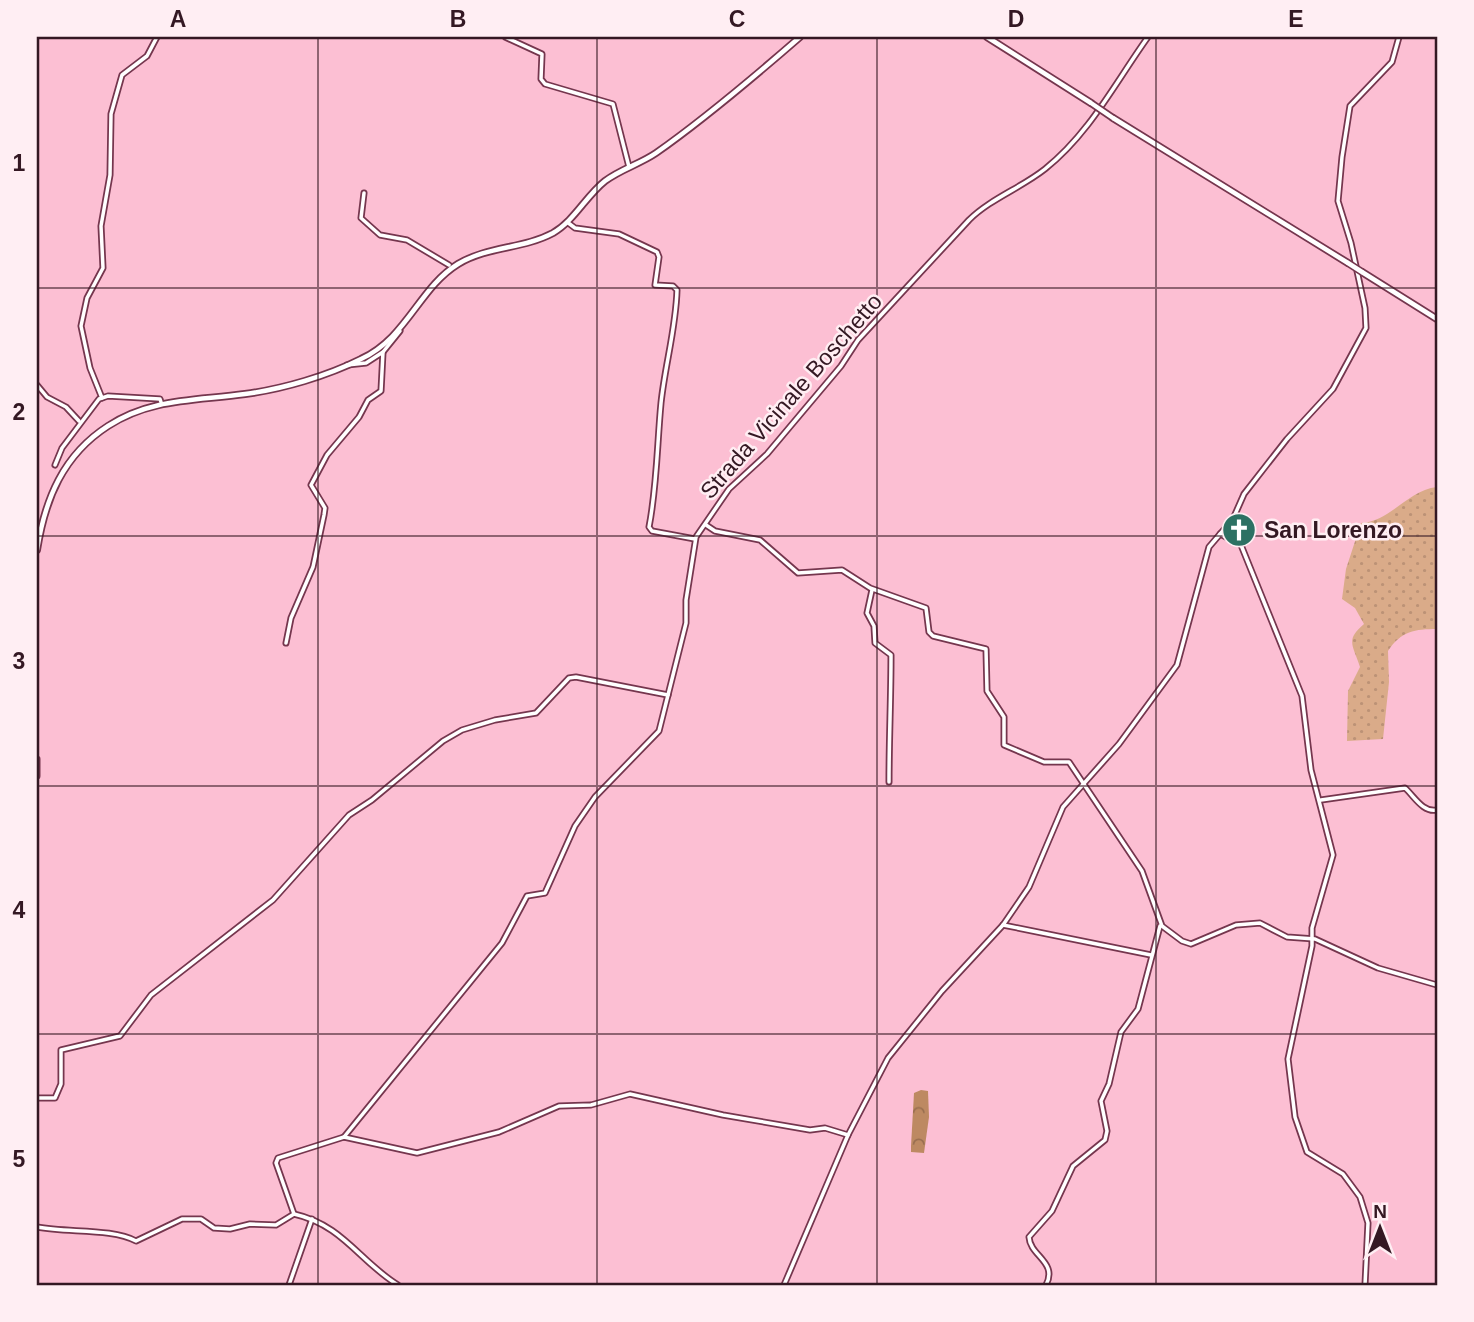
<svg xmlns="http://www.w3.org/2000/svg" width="1474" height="1322" font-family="Helvetica,sans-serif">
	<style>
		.forest { fill: url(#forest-crowns) }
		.park { fill: url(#park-dots) }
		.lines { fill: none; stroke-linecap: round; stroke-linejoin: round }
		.street-casing { stroke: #75364e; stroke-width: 7 }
		.secondary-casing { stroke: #75364e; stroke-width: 8 }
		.street { stroke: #fff; stroke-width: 3.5 }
		.secondary { stroke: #fff; stroke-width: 4.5 }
		.secondary-bridge-casing { stroke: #75364e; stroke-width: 8; stroke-linecap: butt }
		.secondary-bridge { stroke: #fff; stroke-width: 4.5 }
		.grid { fill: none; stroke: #341823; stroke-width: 2; stroke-opacity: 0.55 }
		.labels { text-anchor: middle; stroke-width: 5; stroke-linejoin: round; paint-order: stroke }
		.street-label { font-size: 23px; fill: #341823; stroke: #ffeef3 }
		.poi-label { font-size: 23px; font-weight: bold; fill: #341823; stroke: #ffeef3; text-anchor: start }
		.neatline { fill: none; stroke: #341823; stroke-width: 2.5 }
		.grid-label { font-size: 23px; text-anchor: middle; font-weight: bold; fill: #341823 }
	</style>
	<defs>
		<pattern id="forest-crowns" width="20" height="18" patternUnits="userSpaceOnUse" patternTransform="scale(1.75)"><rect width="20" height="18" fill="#bd8962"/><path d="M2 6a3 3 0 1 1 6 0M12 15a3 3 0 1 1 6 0" fill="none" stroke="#9a6f50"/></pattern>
		<pattern id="park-dots" width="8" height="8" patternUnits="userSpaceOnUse" patternTransform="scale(1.75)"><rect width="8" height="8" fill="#daab89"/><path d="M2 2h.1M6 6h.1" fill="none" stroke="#bc9276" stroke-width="1.8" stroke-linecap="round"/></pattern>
	</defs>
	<rect width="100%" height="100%" fill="#fcbfd3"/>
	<polygon class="forest" points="921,1090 928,1091 929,1117 924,1153 911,1152 911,1146 914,1093"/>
	<path class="park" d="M 1437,487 L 1437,629 C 1415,629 1401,631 1388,651 L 1389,682 L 1383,739 L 1347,741 L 1348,691 L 1360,667 C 1353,645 1345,640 1364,624 L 1355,608 L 1342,599 L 1346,569 L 1361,523 C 1390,522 1408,490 1437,487 Z"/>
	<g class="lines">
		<g class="street-casing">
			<g id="street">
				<polyline points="505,37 542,54 541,79 545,84 613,104 629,167"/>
				<polyline points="364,193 361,218 380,235 407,240 449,265"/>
				<path d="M 567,222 L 575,228 L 619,234 L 657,252 L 659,257 L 655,285 L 673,286 L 677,290 C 676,328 665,365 661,403 C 657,445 657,486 649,527 L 652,531 L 695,539"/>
				<polyline points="383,352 400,331"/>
				<polyline points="37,385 47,397 66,407 79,421"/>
				<polyline points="102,398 90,368 81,326 87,298 103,268 101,226 110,175 111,114 122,75 147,56 157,37"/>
				<polyline points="55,465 62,448 99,399 108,396 160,399 161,402"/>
				<polyline points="706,525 715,531 760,540 798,573 842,570 870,588 926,608 929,632 933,636 986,649 987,691 1004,717 1004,745 1044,762 1069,762 1142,871 1162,926 1182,941 1191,944 1236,925 1260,923 1287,937 1315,939 1378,968 1437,985"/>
				<polyline points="1220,534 1241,545 1302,696 1311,770 1333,855 1312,928 1312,946 1288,1059 1295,1117 1307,1152 1343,1174 1360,1197 1368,1223 1365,1285"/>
				<path d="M 872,590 L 867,613 L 874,626 L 875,643 L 891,655 C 891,698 889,739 889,782"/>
				<polyline points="286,643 291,618 313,567 324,515 325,508 311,485 327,455 359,417 368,400 381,391 383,352 366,363 347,365"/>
				<polyline points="37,759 37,776"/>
				<path d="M 1321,800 L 1405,788 C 1414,796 1423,813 1437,810"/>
				<polyline points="1003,925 1151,955"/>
				<polyline points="37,1098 55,1098 61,1084 61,1050 120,1036 151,995 273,900 349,815 372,800 443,741 462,730 495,720 536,713 569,678 576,677 668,695"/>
				<path d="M 344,1137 L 502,943 L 527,896 L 545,893 L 575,826 L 595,797 L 659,731 L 686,623 L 686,600 L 696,537 L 729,489 L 767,454 L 841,366 L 858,340 L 969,220 C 990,199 1021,188 1045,169 C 1090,133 1115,83 1148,37"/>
				<polyline points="294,1214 276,1163 278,1158 344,1137 417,1153 499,1132 559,1106 591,1105 630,1094 723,1115 810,1130 825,1128 848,1135"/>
				<path d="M 37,1227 C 68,1233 112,1228 136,1241 L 182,1219 L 201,1219 L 214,1228 L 230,1229 L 250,1224 L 276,1225 L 294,1214 C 343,1225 359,1261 398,1285"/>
				<polyline points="289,1285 312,1219"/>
				<polyline points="784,1285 848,1135 888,1058 942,991 1003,925 1029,887 1063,807 1119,744 1177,665 1209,547 1233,519 1244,494 1287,439 1333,389 1366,328 1365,308 1351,243 1338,201 1342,157 1350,106 1392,62 1399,37"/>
				<path d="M 1046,1285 C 1058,1262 1030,1256 1029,1237 L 1052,1211 L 1073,1166 L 1105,1140 L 1107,1131 L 1101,1101 L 1109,1084 L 1121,1032 L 1138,1009 L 1160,926"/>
			</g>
		</g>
		<g class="secondary-casing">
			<g id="secondary">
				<polyline points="987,37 1091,103"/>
				<polyline points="1113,118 1348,263"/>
				<polyline points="1362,272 1437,319"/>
				<path d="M 37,550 C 45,499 63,455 108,426 C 151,398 196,401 245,394 C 283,389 327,376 361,359 C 407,338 419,288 458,264 C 488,246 523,249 553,233 C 574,221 586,196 605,181 C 621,169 640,164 656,153 C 706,118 754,77 800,37"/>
			</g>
		</g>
		<use href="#street" class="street"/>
		<use href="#secondary" class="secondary"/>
		<g class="secondary-bridge-casing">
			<g id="secondary-bridge">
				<polyline points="1091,103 1113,118"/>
				<polyline points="1348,263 1362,272"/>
			</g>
		</g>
		<use href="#secondary-bridge" class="secondary-bridge"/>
	</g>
	<path class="grid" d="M 318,37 L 318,1285M 597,37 L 597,1285M 877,37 L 877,1285M 1156,37 L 1156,1285M 37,288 L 1437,288M 37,536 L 1437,536M 37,786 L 1437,786M 37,1034 L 1437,1034"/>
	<defs>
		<g id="church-disc" transform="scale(1.75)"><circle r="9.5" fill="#2d7163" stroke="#ffeef3"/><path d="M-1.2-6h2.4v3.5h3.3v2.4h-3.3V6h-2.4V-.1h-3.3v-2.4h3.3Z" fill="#fff"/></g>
	</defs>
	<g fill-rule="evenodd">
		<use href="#church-disc" x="1239" y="530"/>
	</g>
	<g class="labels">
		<g class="street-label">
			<text transform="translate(791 396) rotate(-49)" y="8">Strada Vicinale Boschetto</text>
		</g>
		<g class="poi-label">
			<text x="1264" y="538">San Lorenzo</text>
		</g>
	</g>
	<rect width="1474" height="1322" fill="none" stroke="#ffeef3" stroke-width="77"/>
	<g transform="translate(1380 1228)" stroke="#ffeef3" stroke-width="5" paint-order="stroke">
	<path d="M0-5L12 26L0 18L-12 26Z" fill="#341823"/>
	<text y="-10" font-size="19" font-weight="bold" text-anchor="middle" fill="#341823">N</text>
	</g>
	<rect x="38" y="38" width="1398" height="1246" class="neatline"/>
	<g class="grid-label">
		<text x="178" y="27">A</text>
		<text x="458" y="27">B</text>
		<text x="737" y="27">C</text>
		<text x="1016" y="27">D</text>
		<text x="1296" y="27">E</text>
		<text x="19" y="171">1</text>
		<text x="19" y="420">2</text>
		<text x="19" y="669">3</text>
		<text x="19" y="918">4</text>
		<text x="19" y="1167">5</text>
	</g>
</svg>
